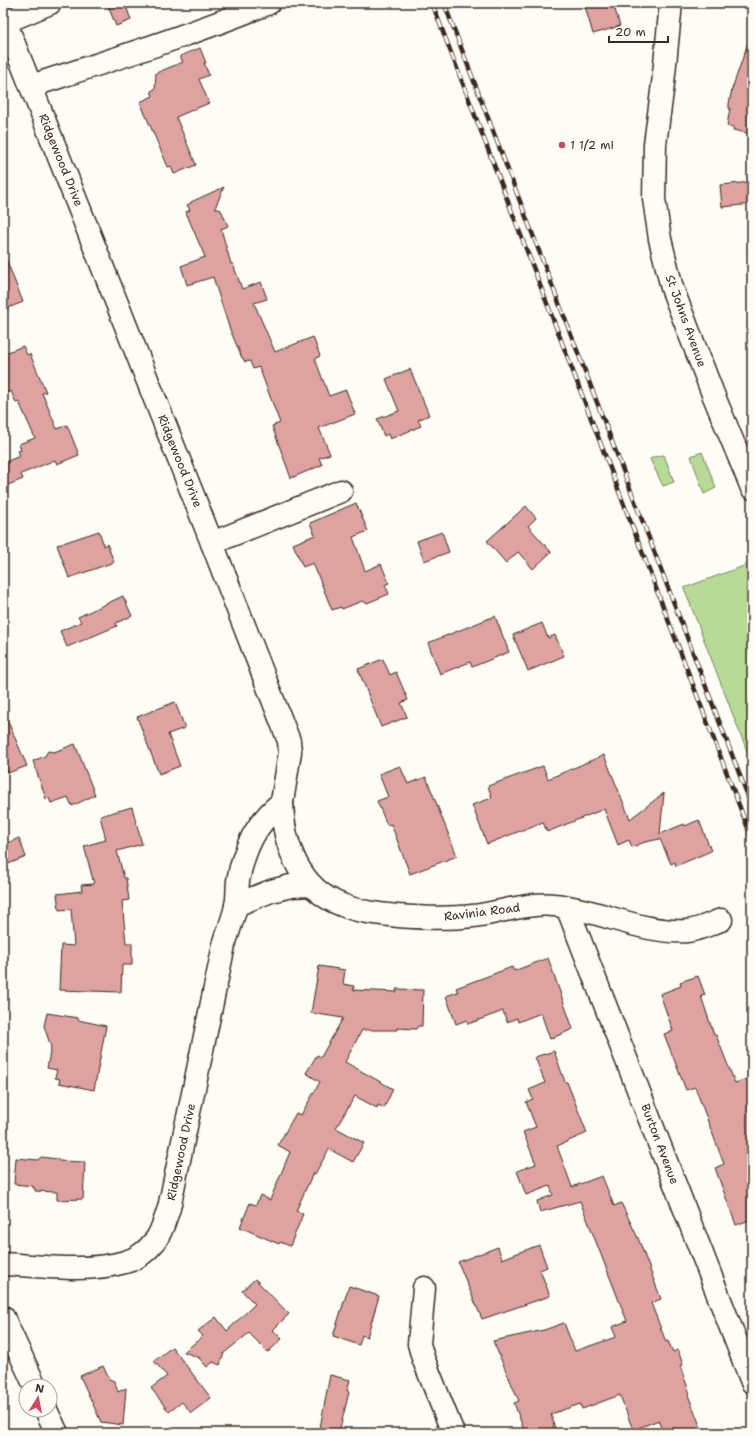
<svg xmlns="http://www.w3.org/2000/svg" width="755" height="1436" font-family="'Shantell Sans',sans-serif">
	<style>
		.green { fill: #b7db96; stroke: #79825a }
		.building { fill: #dea3a1; stroke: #3b2a1e }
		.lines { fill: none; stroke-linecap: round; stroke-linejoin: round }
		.minor-casing { stroke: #3b2a1e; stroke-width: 25 }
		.minor { stroke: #fdfcf7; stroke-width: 22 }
		.rail-casing { stroke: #3b2a1e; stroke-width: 4.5 }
		.rail { stroke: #fdfcf7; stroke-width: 3; stroke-dasharray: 9; stroke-linecap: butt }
		.poi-dot { fill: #d1495b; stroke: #fdfcf7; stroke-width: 1.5 }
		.labels { text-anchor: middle; stroke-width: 3; stroke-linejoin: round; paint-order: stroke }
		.poi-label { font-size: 12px; fill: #3b2a1e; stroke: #fdfcf7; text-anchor: start }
		.street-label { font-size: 12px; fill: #3b2a1e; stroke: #fdfcf7 }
	</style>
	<rect width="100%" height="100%" fill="#fdfcf7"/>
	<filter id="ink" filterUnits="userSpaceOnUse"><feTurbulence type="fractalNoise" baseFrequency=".025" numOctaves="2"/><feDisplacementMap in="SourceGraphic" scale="8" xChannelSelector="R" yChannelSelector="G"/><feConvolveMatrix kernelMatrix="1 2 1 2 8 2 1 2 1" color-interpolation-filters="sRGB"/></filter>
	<g filter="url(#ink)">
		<g class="green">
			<polygon points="702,452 716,488 704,494 691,456"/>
			<polygon points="664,455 674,482 663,486 650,459 654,457"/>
			<polygon points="752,563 752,764 684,588"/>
		</g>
		<g class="building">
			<polygon points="107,3 125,3 131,20 116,26"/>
			<polygon points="584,3 613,3 620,26 593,34"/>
			<polygon points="749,40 752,40 752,134 733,130 734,127 727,126 730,108 729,108 729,104 732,89"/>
			<polygon points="200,48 206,63 204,63 209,75 199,79 209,103 176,117 196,165 174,174 171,166 168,167 140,102 153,96 151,91 155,89 156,73 183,62 180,56"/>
			<polygon points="752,182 752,204 722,207 720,185"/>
			<polygon points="224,187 215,208 221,210 228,226 221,229 231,264 233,264 242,289 261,282 267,299 254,303 275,352 313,337 320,356 315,359 329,396 346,390 355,414 319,428 330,454 319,458 322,465 291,478 272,426 280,423 259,367 253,369 250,361 245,362 243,358 242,358 229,327 213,277 187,285 181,266 205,257 187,215 186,212 190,210 187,205 191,203 191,202"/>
			<polygon points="3,254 4,254 23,302 3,310"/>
			<polygon points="23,346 27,355 30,354 46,392 42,393 57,429 67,425 79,455 57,464 55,460 21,474 23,479 3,487 3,463 20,456 18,451 21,450 19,444 35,438 19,402 16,403 11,391 3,394 3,354"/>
			<polygon points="410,369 429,415 418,420 421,426 390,439 388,434 384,436 377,419 399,411 386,379"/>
			<polygon points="356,503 368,531 353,537 365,571 381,564 389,583 385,585 389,594 367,603 362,601 342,609 341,607 332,610 313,563 303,567 293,544 315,535 310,523"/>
			<polygon points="526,506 536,518 528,526 551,552 533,569 518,552 506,563 487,541"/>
			<polygon points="99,531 104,546 107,544 114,562 69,578 57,545"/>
			<polygon points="442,532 449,552 424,561 417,541"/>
			<polygon points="123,596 132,616 116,623 117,626 67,647 60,631 81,622 78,617"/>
			<polygon points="495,616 509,652 472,667 470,662 440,674 428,643"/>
			<polygon points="542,623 548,638 555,635 564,656 528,671 513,635"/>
			<polygon points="383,659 390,675 396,672 408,700 401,703 407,717 381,727 358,669"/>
			<polygon points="175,702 185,728 168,734 180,766 159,774 137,717"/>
			<polygon points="3,710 27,766 8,773 3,761"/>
			<polygon points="75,744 95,795 72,806 68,797 51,803 49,798 46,799 33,761 45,756 48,751 54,752"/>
			<polygon points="604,755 630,819 664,793 660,834 684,824 685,826 699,820 711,851 676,866 675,862 671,864 660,839 645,842 632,847 629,840 618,845 604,809 547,832 543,822 487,844 472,805 492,798 488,786 543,766 548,779"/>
			<polygon points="400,766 408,784 426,777 457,856 410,874 391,824 387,825 377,801 388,797 379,774"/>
			<polygon points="132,807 142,844 117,851 124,878 126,878 129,900 122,901 126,943 132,943 132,965 122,965 121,992 59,990 61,945 74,946 71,909 59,910 57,894 82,891 81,885 94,884 84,846 106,840 100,816"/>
			<polygon points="19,838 26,857 3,866 3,845"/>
			<polygon points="548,958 573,1029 550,1039 541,1013 518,1022 517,1018 507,1022 503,1011 468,1024 467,1020 456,1024 446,996 458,992 456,988 512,967 514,971"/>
			<polygon points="319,966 345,970 343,984 354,986 353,990 397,992 396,989 423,990 422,1026 418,1026 416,1029 397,1028 397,1030 362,1030 345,1062 393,1089 384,1108 378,1105 377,1108 355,1096 336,1128 364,1143 353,1162 329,1149 315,1174 313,1173 296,1211 303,1214 290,1246 280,1242 279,1244 240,1227 250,1203 256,1205 260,1195 270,1200 290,1152 278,1145 296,1113 301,1115 320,1082 306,1073 317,1055 321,1057 343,1018 311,1013"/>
			<polygon points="698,976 705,995 701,996 714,1035 716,1035 735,1083 752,1077 752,1219 736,1225 715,1168 724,1164 695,1087 686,1090 664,1034 673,1031 660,994 681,986 680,982"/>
			<polygon points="47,1013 78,1018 78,1020 106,1026 94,1090 59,1083 60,1079 55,1078 57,1070 47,1068 51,1047 44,1026"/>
			<polygon points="554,1051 565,1082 567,1082 587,1133 557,1146 572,1187 602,1176 614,1206 621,1203 638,1238 661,1299 651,1303 666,1342 668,1341 673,1352 678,1350 683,1365 680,1366 690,1394 688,1395 703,1433 664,1433 659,1420 633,1430 620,1395 582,1409 580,1404 551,1414 556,1433 525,1433 514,1403 519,1401 493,1341 544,1330 564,1323 575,1351 616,1337 612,1327 627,1321 580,1201 540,1212 537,1201 553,1195 550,1186 526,1195 517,1171 536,1164 523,1132 536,1127 526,1102 533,1099 529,1090 545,1083 535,1057"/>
			<polygon points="41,1157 57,1159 59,1161 85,1162 83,1199 57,1200 57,1192 35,1191 35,1188 33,1188 33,1186 14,1184 16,1158 38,1160"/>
			<polygon points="539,1245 547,1267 540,1270 550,1296 482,1319 458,1262 498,1247 502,1259"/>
			<polygon points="255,1279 289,1314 273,1330 282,1339 268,1352 249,1333 224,1353 220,1365 213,1362 207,1367 199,1358 200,1358 184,1352 203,1336 198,1331 216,1317 227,1331 255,1304 242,1291"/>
			<polygon points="349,1286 379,1296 367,1337 362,1335 359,1345 333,1336"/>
			<polygon points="172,1347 211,1398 191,1413 182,1402 169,1412 151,1388 167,1376 154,1361"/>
			<polygon points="103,1366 109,1379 114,1381 118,1392 126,1388 123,1425 101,1422 80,1376"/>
			<polygon points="330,1375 350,1380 347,1391 349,1392 339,1433 319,1433"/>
		</g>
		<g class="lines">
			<g class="minor-casing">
				<g id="minor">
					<polyline points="671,3 663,84 655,144 654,199 660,239 672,288 713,394 752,488"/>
					<path d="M 3,16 L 212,543 L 289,741 L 290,752 L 282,802 C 256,823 244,848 238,881 C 237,890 238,898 236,906 C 233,919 228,932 224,945 L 169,1208 C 165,1219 162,1232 155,1241 C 147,1251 137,1259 125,1262 C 88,1273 41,1266 3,1264"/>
					<polyline points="5,22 50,3"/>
					<path d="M 31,86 C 111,60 191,35 269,3"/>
					<polyline points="212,543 341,491"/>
					<path d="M 282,802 C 283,844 299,889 342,905 C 359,912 379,914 398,916 C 423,918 448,919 473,916 C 498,913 530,902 554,905 C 599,909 641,934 687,931 C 699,930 710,924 721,920"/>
					<polyline points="236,905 271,891 291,886 311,885"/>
					<polyline points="567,907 752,1382"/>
					<polyline points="424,1288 419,1344 423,1358 453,1433"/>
					<polyline points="3,1317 35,1386"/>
					<polyline points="46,1410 57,1433"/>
				</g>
			</g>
			<use href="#minor" class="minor"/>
			<g class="rail-casing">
				<g id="rail">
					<polyline points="432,3 752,839"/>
					<polyline points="444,3 752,807"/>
				</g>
			</g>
			<use href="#rail" class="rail"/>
		</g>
	</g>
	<circle class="poi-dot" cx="562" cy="145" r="4"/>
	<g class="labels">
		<g class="poi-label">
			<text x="570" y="149">1 1/2 mi</text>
		</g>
		<g class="street-label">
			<text transform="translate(61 160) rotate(68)" y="4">Ridgewood Drive</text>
			<text transform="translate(686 321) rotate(70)" y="4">St Johns Avenue</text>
			<text transform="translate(180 461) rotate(68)" y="4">Ridgewood Drive</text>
			<text transform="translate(482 912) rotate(-7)" y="4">Ravinia Road</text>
			<text transform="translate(660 1144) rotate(69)" y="4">Burton Avenue</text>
			<text transform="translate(181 1152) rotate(-78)" y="4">Ridgewood Drive</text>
		</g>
	</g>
	<rect width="755" height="1436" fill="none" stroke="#fdfcf7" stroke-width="16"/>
	<rect x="8" y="8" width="739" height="1420" fill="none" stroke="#3b2a1e" stroke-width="1.5" filter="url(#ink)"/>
	<g transform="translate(38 1398) rotate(11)"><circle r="19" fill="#fdfcf7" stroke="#afa8a0"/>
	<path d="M0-3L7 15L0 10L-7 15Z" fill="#d1495b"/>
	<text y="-6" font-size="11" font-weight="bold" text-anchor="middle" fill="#3b2a1e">N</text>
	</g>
	<path d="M609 36v6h59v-6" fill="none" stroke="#3b2a1e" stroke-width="2"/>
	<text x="615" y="36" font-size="12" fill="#3b2a1e" stroke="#fdfcf7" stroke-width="3" paint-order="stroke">20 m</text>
</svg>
